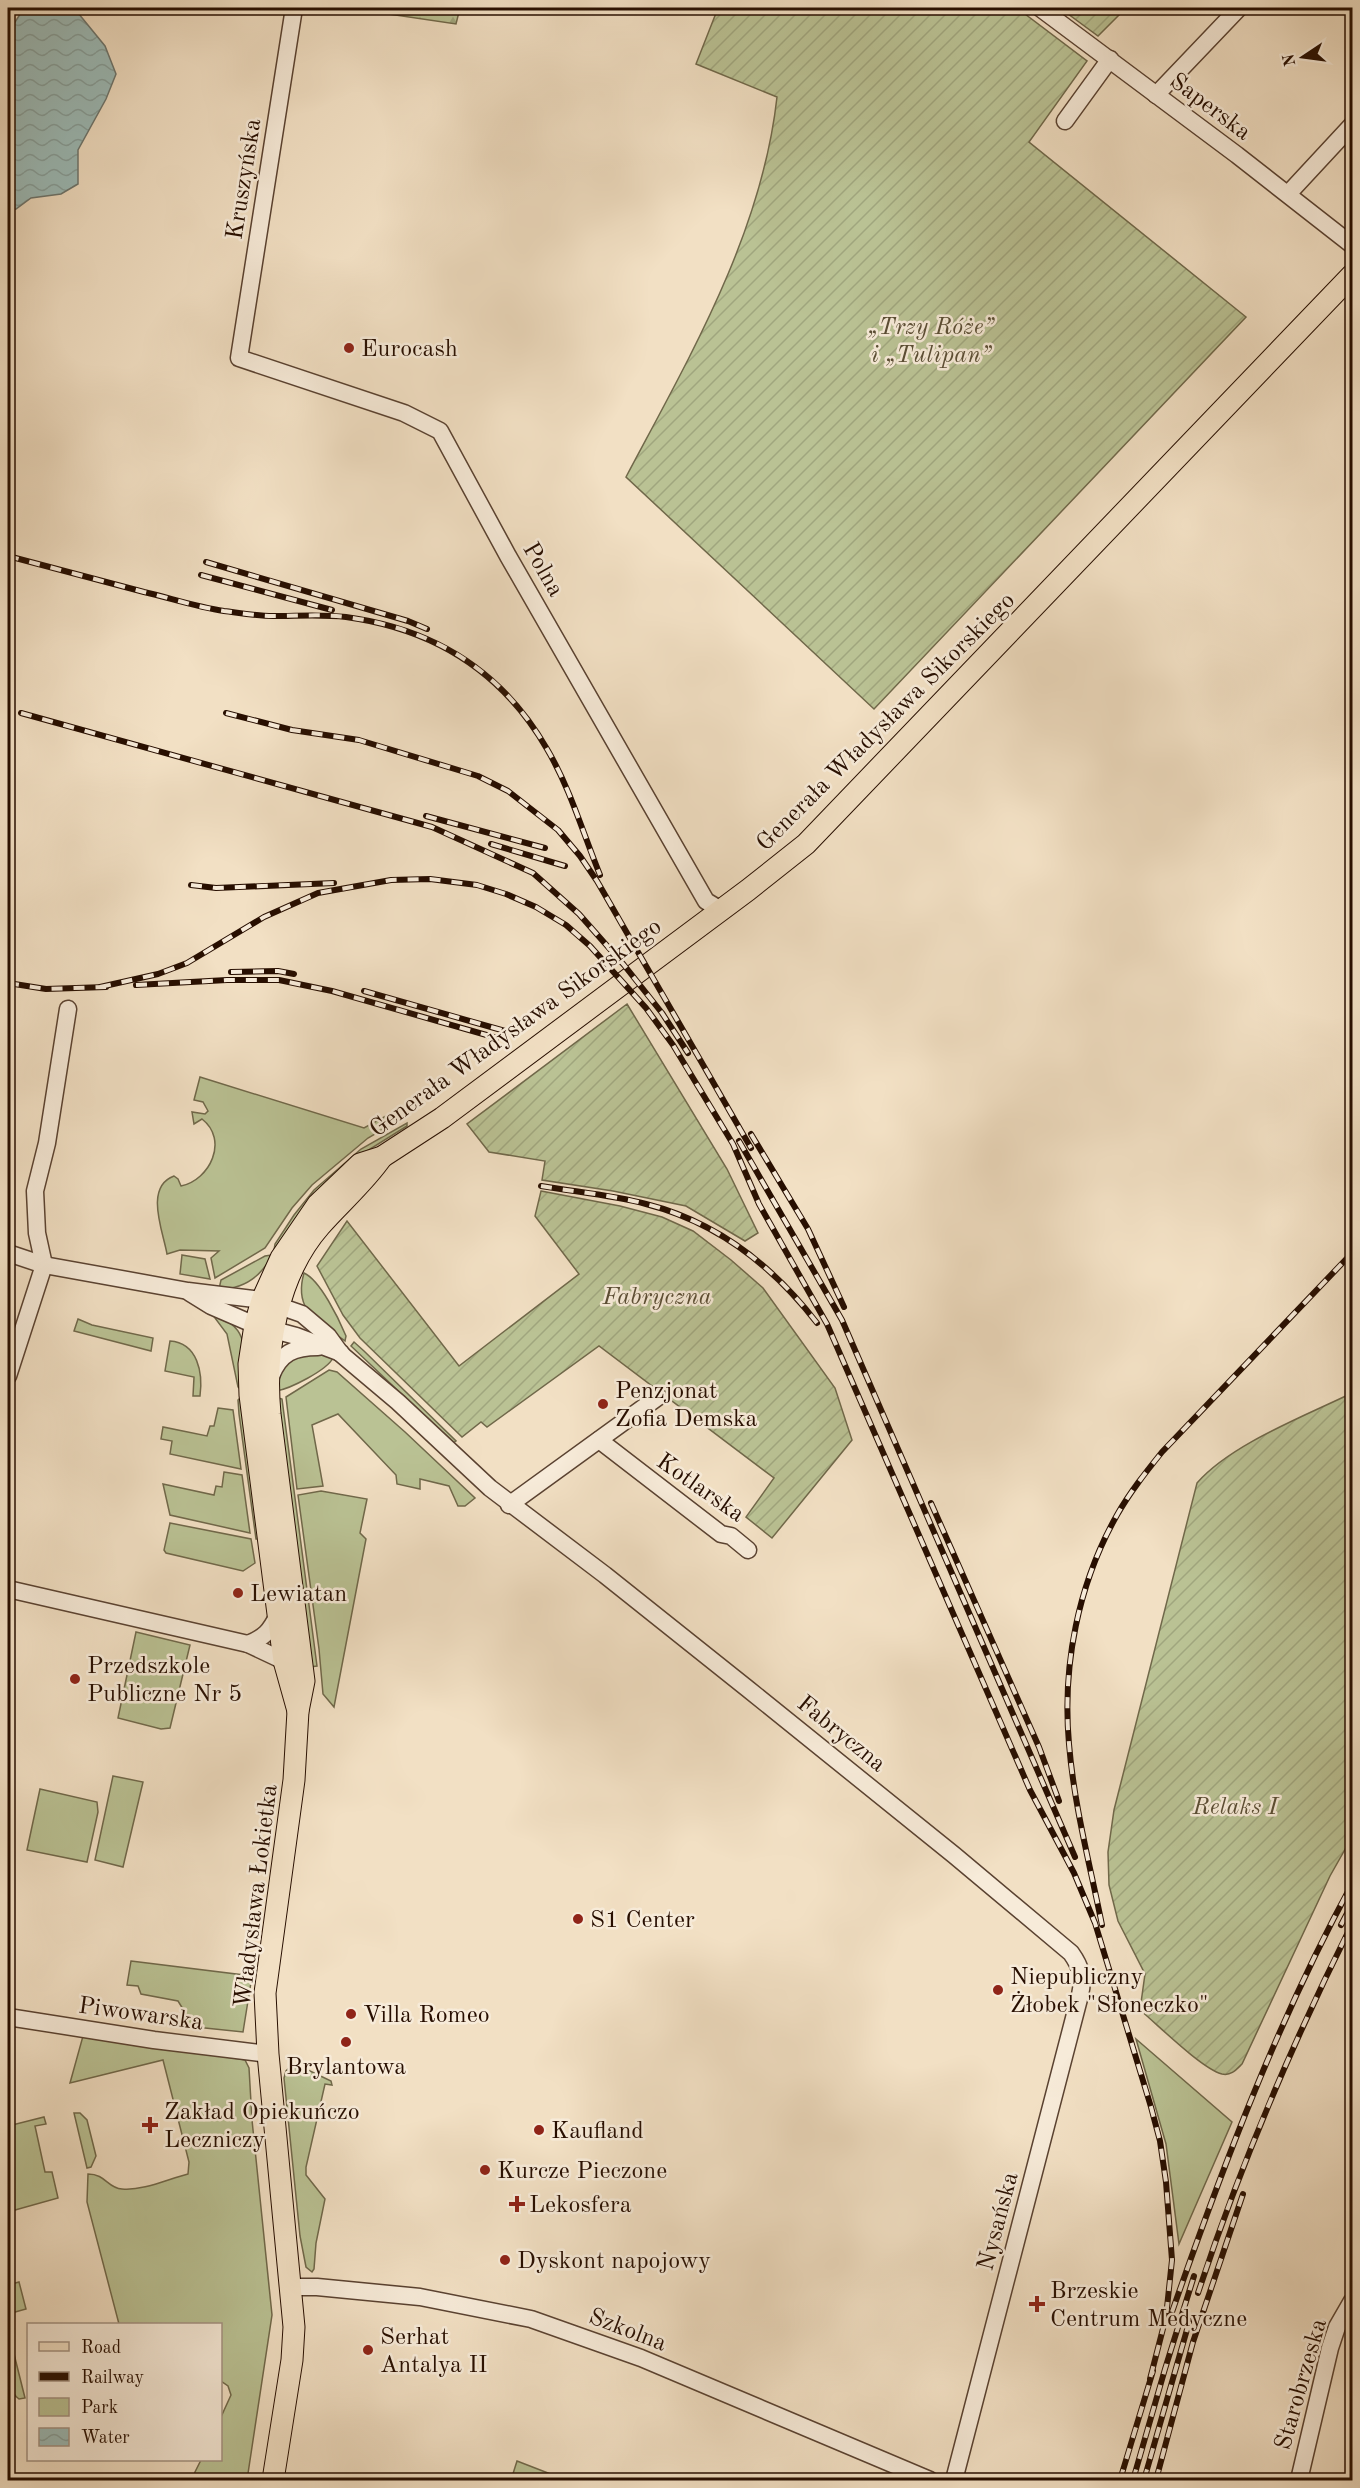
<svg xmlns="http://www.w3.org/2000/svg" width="1360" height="2488" font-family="'Old Standard TT',serif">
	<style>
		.green { fill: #bac294; stroke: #70684a; stroke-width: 1.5 }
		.forest { fill: url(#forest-firs); stroke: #70684a; stroke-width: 1.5 }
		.garden { fill: url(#garden-furrows); stroke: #70684a; stroke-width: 1.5 }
		.water { fill: url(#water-waves); stroke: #6d766f; stroke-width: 1.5 }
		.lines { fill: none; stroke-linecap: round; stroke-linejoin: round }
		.minor-casing { stroke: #5a4231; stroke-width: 19 }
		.major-casing { stroke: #270e00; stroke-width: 23 }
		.minor { stroke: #f7ebd9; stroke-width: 16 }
		.major { stroke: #f2e0c4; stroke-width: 21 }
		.rail-casing { stroke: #270e00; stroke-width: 6 }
		.rail { stroke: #f7ebd9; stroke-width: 4; stroke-dasharray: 11; stroke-linecap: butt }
		.poi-dot { fill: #8f2418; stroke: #f7ebd9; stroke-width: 2 }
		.labels { text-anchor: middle; stroke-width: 5; stroke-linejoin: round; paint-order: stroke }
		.street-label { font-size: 24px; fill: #270e00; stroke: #f7ebd9 }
		.park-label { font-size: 24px; font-style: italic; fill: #5a4d34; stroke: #f7ebd9 }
		.poi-label { font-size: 24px; fill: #270e00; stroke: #f7ebd9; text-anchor: start }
	</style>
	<defs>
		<pattern id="forest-firs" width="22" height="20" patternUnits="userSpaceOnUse" patternTransform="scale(1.5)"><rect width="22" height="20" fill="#bac294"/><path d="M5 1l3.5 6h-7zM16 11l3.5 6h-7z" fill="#a0a67e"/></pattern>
		<pattern id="garden-furrows" width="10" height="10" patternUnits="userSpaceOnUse" patternTransform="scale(1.5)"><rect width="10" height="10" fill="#bac294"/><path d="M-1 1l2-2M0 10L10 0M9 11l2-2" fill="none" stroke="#a0a67e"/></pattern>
		<pattern id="water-waves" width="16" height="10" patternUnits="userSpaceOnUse" patternTransform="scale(1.5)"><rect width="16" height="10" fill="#9cbcb9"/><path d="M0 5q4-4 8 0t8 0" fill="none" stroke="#86a09d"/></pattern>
	</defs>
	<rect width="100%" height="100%" fill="#f2e0c4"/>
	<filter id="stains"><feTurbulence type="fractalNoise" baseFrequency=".00333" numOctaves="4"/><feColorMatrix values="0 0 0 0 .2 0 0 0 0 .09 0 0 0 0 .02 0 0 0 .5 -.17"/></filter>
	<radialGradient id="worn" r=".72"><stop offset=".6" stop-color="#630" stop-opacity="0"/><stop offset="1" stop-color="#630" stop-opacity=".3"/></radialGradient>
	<g class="green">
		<path d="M 200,1077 L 364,1128 L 397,1110 L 402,1118 L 368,1138 L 312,1185 L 292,1208 L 265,1248 L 215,1278 L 211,1258 L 219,1251 L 180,1250 L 167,1254 C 163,1231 144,1187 174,1176 L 178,1179 L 181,1186 C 210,1180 229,1140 202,1119 L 194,1124 L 192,1112 L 205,1114 L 208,1111 L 203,1102 L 194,1100 Z"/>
		<polygon points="407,1123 407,1126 354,1159 274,1250 275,1244 294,1215 314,1190 361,1149"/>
		<polygon points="182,1255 205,1259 210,1279 180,1274"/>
		<path d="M 272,1255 C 261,1277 244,1289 219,1289 L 221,1280 L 265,1256 Z"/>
		<path d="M 304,1273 C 320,1280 339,1319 346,1336 L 345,1341 C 318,1321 293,1311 304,1273 Z"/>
		<path d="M 212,1314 C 254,1328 243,1354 242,1391 L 238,1387 L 227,1334 Z"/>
		<polygon points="78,1319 92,1325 153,1338 151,1351 74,1331"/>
		<path d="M 170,1341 C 198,1343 203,1373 200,1396 L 193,1396 L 194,1377 L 165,1371 Z"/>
		<polygon points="354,1342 364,1351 456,1441 453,1443 351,1346"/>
		<path d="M 318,1352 L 333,1358 C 327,1370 290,1389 276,1391 L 276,1379 L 287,1360 Z"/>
		<polygon points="329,1370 337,1372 405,1432 475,1498 465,1506 458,1506 449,1486 420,1479 420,1489 397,1484 396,1475 338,1414 312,1425 323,1486 297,1489 286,1397"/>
		<polygon points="241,1397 262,1539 256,1539 239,1414 238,1400"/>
		<polygon points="275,1397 282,1399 317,1666 310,1667"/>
		<polygon points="218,1408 233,1410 241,1469 170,1454 172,1441 161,1439 163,1427 207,1436 210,1426 214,1426"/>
		<polygon points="224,1472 242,1475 250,1533 170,1515 163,1484 214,1495 216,1486 222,1487"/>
		<polygon points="321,1491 367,1499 360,1533 366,1539 334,1707 323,1694 319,1649 298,1495"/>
		<polygon points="170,1523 251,1539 255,1563 243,1571 166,1553 164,1550"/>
		<polygon points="136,1632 190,1645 170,1728 161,1729 118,1718"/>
		<polygon points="113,1776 143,1782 123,1867 95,1860"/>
		<polygon points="40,1789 97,1802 98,1812 87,1862 27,1850"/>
		<polygon points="131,1961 252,1976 243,2032 186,2026 183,2009 178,2001 141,1994 138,1986 127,1985"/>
		<path d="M 83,2036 L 240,2059 L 245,2060 L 249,2068 L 252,2120 L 272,2315 L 247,2480 L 191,2480 L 201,2460 L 220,2460 L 221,2417 L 231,2395 L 228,2386 L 221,2381 L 220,2324 L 119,2324 L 87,2202 L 88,2174 C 106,2174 107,2188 122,2189 C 143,2191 168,2179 188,2174 L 189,2162 L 163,2060 L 70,2083 Z"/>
		<polygon points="1136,2039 1232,2122 1179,2244 1166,2144"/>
		<polygon points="290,2067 308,2070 331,2081 332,2085 325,2084 306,2167 306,2175 325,2199 316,2243 314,2269 312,2272 306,2267 300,2236 284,2078 286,2071"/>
		<polygon points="74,2113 80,2113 87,2120 96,2156 91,2167 87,2168"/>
		<polygon points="44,2117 46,2124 35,2126 45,2172 52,2172 58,2198 8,2212 8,2126"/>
		<polygon points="19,2282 26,2309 8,2314 8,2285"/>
		<path d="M 13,2350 L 25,2398 L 19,2399 C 6,2390 7,2365 8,2351 Z"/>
		<polygon points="517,2461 566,2480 511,2480"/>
	</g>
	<polygon class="forest" points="348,8 460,8 456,24"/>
	<g class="garden">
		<path d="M 718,8 L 1017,8 L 1087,61 L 1029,142 L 1246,317 L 874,709 L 626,477 C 689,358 762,234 777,97 L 696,64 Z"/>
		<polygon points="1060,8 1126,8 1098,36"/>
		<polygon points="627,1004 727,1169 758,1233 745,1241 686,1206 613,1191 542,1180 545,1161 489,1152 467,1124"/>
		<polygon points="541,1191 620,1206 662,1217 693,1231 731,1260 763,1288 835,1388 852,1440 772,1538 746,1517 774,1478 599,1346 487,1427 481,1422 462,1437 360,1338 343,1315 317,1266 347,1221 459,1366 579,1274 535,1216"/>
		<path d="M 1352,1393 L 1352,1837 L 1330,1876 L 1242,2064 C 1236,2070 1231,2076 1222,2074 C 1202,2069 1157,2024 1140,2010 L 1145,1974 L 1118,1921 L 1109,1885 L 1108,1852 L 1114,1810 L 1197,1483 C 1231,1444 1305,1416 1352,1393 Z"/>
	</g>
	<polygon class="water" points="24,8 74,8 105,46 116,74 106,99 78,150 78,184 61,194 31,198 16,209 8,211 8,33"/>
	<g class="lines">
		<g class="minor-casing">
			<g id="minor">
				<polyline points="294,8 239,358 404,413 440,431 508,556 706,901 721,910"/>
				<polyline points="1040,8 1237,155 1352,245"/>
				<polyline points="1156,95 1239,8"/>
				<polyline points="1065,121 1110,59"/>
				<polyline points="1288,194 1352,125"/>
				<path d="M 8,1253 L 44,1265 L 188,1291 L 262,1300 L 302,1314 L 328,1336 L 341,1354 L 398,1402 L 490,1488 L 605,1575 L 748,1689 L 954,1855 L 1071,1953 C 1081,1967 1084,1977 1080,1995 L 954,2480"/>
				<polyline points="44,1265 37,1233 35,1191 47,1143 68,1009"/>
				<polyline points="190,1293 211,1306 255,1325 296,1336 341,1353"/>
				<polyline points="8,1376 44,1265"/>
				<path d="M 271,1376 C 280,1353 294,1347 318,1347"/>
				<polyline points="599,1440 721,1534 731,1536 748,1550"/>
				<polyline points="509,1505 658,1397"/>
				<polyline points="8,1589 248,1644 284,1661"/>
				<path d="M 248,1644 C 265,1637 270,1631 278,1615"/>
				<polyline points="8,2017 154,2040 268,2054"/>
				<polyline points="292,2287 317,2287 420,2297 531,2319 641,2358 930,2480"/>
				<polyline points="1299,2480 1330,2348 1337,2327 1352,2301"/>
			</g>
		</g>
		<g class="major-casing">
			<g id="major">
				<polyline points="298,1711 284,1661 250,1395 249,1364 255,1325 262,1300 281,1258 318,1204 360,1164 382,1157 442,1118 748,890 806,844 1352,275"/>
				<path d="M 273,2480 L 292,2360 L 294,2327 L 268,2054 L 265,1993 L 294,1780 L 298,1711 L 304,1681 L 270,1414 C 264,1351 277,1275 320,1226 C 340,1203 364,1183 382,1157"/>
			</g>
		</g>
		<use href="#minor" class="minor"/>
		<use href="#major" class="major"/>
		<g class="rail-casing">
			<g id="rail">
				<path d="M 8,556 C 53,568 99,580 144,592 C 170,598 197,607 224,611 C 240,613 257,616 273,616 C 298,616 322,614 346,617 C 435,629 502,671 547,749 C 570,788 583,833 600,875"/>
				<polyline points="206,562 408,621 427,629"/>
				<polyline points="201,575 332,610"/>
				<polyline points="21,713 432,827 533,873 579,914 624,965 662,1013 688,1053"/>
				<polyline points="226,713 292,730 359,740 478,776 508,791 558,830 580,856 597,881 751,1148"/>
				<polyline points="426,816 545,848"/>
				<polyline points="491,844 565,866"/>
				<polyline points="191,885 216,888 334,883"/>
				<polyline points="231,972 278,971 294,974"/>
				<polyline points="8,983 46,989 106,987"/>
				<polyline points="136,985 227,980 279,980 332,991 497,1038"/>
				<polyline points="100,987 158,974 187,963 264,917 318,893 391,880 430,879 477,885 506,894 536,907 566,925 590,946 646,1008 673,1045 733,1144 759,1204 827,1324 1030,1790 1074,1873 1095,1923 1151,2107 1160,2141 1166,2182 1172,2260 1166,2317 1150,2379"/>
				<polyline points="364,991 505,1031"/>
				<polyline points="751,1134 808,1229 844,1307"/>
				<polyline points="739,1141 842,1320 1075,1857"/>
				<path d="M 541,1186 C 576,1192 612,1195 646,1204 C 717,1222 773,1266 817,1323"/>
				<polyline points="931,1503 1039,1747 1059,1801"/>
				<path d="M 1102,1925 C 1090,1865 1074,1805 1069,1744 C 1062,1666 1078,1584 1117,1515 C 1130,1492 1146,1472 1162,1452 L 1352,1253"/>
				<polyline points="1341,1925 1352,1904"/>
				<path d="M 1198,2293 C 1240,2166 1292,2044 1352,1924"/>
				<path d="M 1172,2312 C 1223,2166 1278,2020 1352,1884"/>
				<polyline points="1120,2480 1153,2371"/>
				<polyline points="1133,2480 1165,2369 1194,2276"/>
				<polyline points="1144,2480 1190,2319"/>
				<polyline points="1156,2480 1193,2342 1243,2194"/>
			</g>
		</g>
		<use href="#rail" class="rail"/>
	</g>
	<g class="poi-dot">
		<circle cx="349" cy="348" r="6"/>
		<circle cx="603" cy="1404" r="6"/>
		<circle cx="238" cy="1593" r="6"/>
		<circle cx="75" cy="1679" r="6"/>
		<circle cx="578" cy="1919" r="6"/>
		<circle cx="998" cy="1990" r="6"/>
		<circle cx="351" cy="2014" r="6"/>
		<circle cx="346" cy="2042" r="6"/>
		<path d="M147 2116h6v6h6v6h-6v6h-6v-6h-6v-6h6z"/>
		<circle cx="539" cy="2130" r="6"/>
		<circle cx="485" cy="2170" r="6"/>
		<path d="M514 2195h6v6h6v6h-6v6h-6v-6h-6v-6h6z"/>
		<circle cx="505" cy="2260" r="6"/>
		<path d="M1034 2295h6v6h6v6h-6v6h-6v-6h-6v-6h6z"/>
		<circle cx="368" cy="2350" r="6"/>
	</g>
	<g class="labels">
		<g class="street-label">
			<text transform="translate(1211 106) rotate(37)" y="8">Saperska</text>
			<text transform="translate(243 179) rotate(-81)" y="8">Kruszyńska</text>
			<text transform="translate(544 569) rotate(60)" y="8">Polna</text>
			<text transform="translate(885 721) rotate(-45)" y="8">Generała Władysława Sikorskiego</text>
			<text transform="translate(515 1027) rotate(-36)" y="8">Generała Władysława Sikorskiego</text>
			<text transform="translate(701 1487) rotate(35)" y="8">Kotlarska</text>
			<text transform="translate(842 1733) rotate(39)" y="8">Fabryczna</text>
			<text transform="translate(255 1896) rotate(-83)" y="8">Władysława Łokietka</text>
			<text transform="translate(141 2013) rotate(8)" y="8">Piwowarska</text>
			<text transform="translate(997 2221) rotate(-75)" y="8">Nysańska</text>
			<text transform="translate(628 2329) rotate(21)" y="8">Szkolna</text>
			<text transform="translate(1300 2384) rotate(-74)" y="8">Starobrzeska</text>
		</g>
		<g class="park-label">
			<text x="931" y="334">„Trzy Róże”<tspan x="931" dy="28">i „Tulipan”</tspan></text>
			<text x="657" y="1304">Fabryczna</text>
			<text x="1235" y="1814">Relaks I</text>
		</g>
		<g class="poi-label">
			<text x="361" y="356">Eurocash</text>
			<text x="615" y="1398">Penzjonat<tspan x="615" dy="28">Zofia Demska</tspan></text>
			<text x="250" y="1601">Lewiatan</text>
			<text x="87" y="1673">Przedszkole<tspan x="87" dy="28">Publiczne Nr 5</tspan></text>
			<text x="590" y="1927">S1 Center</text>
			<text x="1010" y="1984">Niepubliczny<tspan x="1010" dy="28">Żłobek "Słoneczko"</tspan></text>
			<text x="363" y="2022">Villa Romeo</text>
			<text x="346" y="2074" text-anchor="middle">Brylantowa</text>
			<text x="164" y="2119">Zakład Opiekuńczo<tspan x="164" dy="28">Leczniczy</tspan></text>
			<text x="551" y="2138">Kaufland</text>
			<text x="497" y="2178">Kurcze Pieczone</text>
			<text x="529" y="2212">Lekosfera</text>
			<text x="517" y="2268">Dyskont napojowy</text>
			<text x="1050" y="2298">Brzeskie<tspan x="1050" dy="28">Centrum Medyczne</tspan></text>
			<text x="380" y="2344">Serhat<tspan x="380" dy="28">Antalya II</tspan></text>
		</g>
	</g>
	<rect width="1360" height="2488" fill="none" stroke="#f2e0c4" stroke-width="30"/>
	<rect x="9" y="9" width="1342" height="2470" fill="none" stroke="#270e00" stroke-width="3"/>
	<rect x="15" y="15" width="1330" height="2458" fill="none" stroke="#270e00" stroke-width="1.5"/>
	<rect x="27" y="2323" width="195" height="138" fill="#f7ebd9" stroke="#a49382" stroke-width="1.5"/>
	<rect x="39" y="2342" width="30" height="9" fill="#f2e0c4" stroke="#a49382" stroke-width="1.5"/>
	<text x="81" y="2353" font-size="18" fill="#270e00">Road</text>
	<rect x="39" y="2372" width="30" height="9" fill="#270e00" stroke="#a49382" stroke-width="1.5"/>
	<text x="81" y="2383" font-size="18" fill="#270e00">Railway</text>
	<rect x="39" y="2398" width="30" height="18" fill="#bac294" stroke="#a49382" stroke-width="1.5"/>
	<text x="81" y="2413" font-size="18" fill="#270e00">Park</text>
	<rect x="39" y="2428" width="30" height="18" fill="url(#water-waves)" stroke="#a49382" stroke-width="1.5"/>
	<text x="81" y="2443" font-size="18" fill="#270e00">Water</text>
	<g transform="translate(1303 57) rotate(257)" stroke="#f7ebd9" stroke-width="4.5" paint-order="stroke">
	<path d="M0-4.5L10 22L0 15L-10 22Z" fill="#270e00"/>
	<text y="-9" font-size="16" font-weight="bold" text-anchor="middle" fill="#270e00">N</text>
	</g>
	<rect width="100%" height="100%" filter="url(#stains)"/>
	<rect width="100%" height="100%" fill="url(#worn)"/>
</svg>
